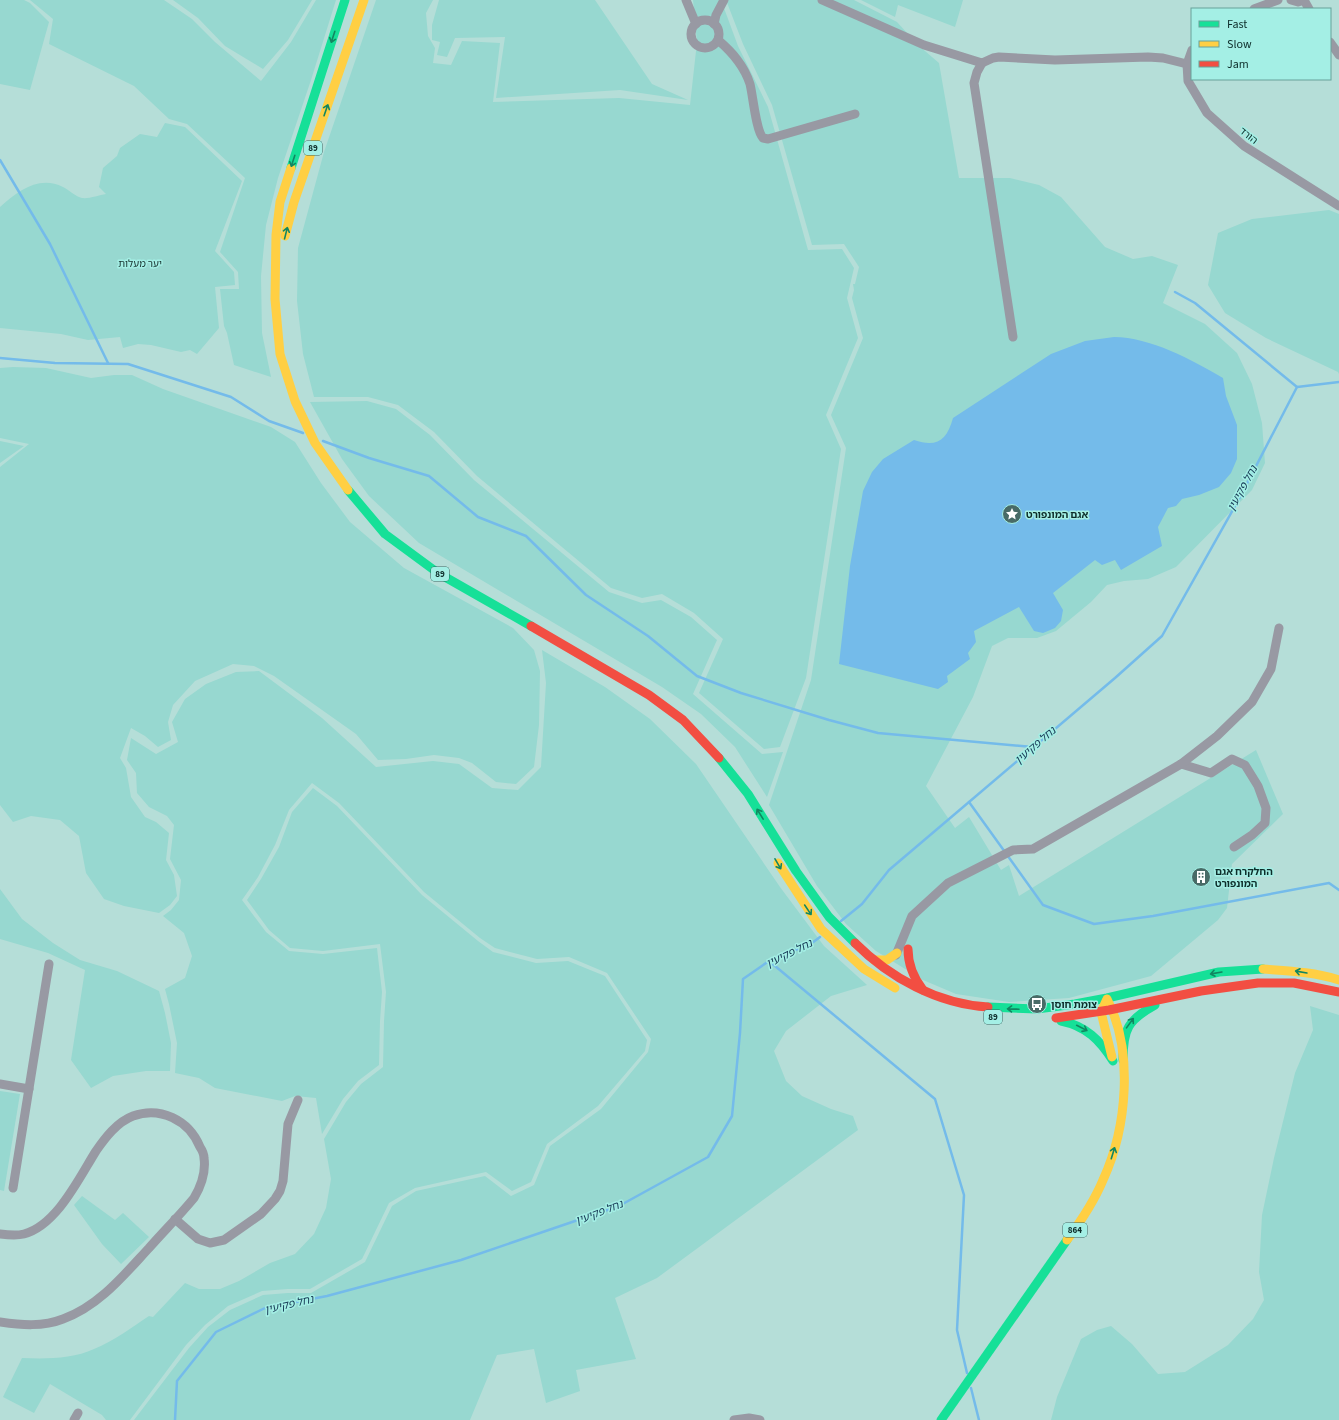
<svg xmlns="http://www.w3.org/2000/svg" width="1339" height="1420" font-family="'Source Sans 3','Noto Sans Hebrew',sans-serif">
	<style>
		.green { fill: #97d8d0 }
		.water { fill: #74bbea }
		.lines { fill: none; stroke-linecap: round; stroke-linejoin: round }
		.stream { stroke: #74bbea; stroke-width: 2.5 }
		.street { stroke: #9899a3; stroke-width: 9 }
		.fast { stroke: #16e098; stroke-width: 9 }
		.slow { stroke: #ffcf43; stroke-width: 9 }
		.jam { stroke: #f24e42; stroke-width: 9 }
		.oneway { stroke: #128661 }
		.labels { text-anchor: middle; stroke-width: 3; stroke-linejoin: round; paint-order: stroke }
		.shield { fill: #a4efe5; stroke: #3a6762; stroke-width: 1 }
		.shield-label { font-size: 9px; font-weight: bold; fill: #0d2d2a }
		.street-label { font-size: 10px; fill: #0d2d2a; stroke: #a4efe5 }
		.park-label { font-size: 10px; fill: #16302d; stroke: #a4efe5 }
		.poi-label { font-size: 10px; font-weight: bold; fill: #0d2d2a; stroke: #a4efe5; text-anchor: start }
		.water-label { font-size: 11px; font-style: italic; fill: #163955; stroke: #a4efe5 }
	</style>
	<rect width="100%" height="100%" fill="#b5ded8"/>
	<g class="green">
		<polygon points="0,0 24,0 30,3 49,22 30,90 0,84"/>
		<polygon points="30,0 164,0 192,19 215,42 261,81 291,42 316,0 336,0 311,80 278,178 266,225 261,276 262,333 271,377 234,365 227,333 224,326 220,289 239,289 238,272 220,252 245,178 187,124 169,119 134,86 49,44 53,19"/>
		<polygon points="173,0 312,0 288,40 263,69 225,46 198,18"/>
		<polygon points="376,0 433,0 426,13 428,36 435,48 433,63 451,65 462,41 500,43 493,102 619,98 690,105 697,42 693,0 721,0 738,46 768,107 808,250 842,249 854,268 847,298 858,338 826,415 841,449 806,678 780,747 764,749 699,693 723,639 694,613 662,594 642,598 611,588 477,476 434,432 398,405 368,397 314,397 303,354 297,301 298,248 324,152"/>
		<polygon points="439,0 595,0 652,84 688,100 620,90 496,98 505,37 455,38 447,57 437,55 440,42 432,40 432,25"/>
		<polygon points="726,0 854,0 897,22 918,45 939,63 959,178 1010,178 1039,185 1061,197 1105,247 1133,259 1152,256 1178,265 1163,303 1205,324 1237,353 1252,384 1262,423 1265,463 1252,490 1176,567 1148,579 1124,581 1107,585 1091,602 1056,631 1037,638 1008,638 992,646 973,697 926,786 955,828 969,817 1001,870 1009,865 1019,896 1256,750 1283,814 1232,864 1227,908 1218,920 1151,976 1069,998 1009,1002 956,994 923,980 876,951 846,924 817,886 769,805 811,680 846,448 831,415 863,338 852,298 854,290 853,284 855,284 859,267 844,244 812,245 772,105 743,44"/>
		<polygon points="861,0 963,0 955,27 898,5 895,17"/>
		<path d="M 165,123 L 185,127 L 242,181 L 215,251 L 234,272 L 235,285 L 215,287 L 219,328 L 197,354 L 190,350 L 181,352 L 151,345 L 138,344 L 123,348 L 120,337 L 88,340 L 61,334 L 0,328 L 0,207 C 18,191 39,175 63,187 C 69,190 76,197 82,198 C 89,199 99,195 106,194 L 99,187 L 103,168 L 117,156 L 120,148 L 140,134 L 157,137 Z"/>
		<polygon points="1329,210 1339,214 1339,374 1338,372 1266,338 1225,313 1208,285 1218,233 1252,219"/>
		<polygon points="13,367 46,368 91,378 114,375 132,375 163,389 271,427 295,442 321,483 350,522 404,568 513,628 534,650 540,671 539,725 534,767 516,784 496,782 472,763 459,758 434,755 406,759 378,760 356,734 274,676 254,666 233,664 195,681 173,705 168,722 171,740 158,747 145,736 131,728 120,758 126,768 131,797 145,817 156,822 169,833 166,860 174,875 177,896 170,905 159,913 124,906 104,899 86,873 79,836 60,820 31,816 13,822 0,805 0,467 29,444 0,438 0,368"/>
		<polygon points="367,401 396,409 430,435 474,480 609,592 642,603 661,600 691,617 717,640 693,694 762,754 783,752 767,797 735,747 701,714 662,687 419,543 369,496 342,459 310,402"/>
		<polygon points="0,441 24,446 0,463"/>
		<polygon points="542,650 605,687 650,719 696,764 780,887 824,946 867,985 831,996 786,1031 774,1051 786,1081 802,1096 831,1109 853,1116 858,1130 657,1278 615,1298 636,1359 576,1370 580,1391 546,1403 534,1349 497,1355 470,1420 134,1420 189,1348 208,1327 230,1310 263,1295 288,1293 311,1293 365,1262 392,1206 416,1191 485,1176 511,1196 534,1185 550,1146 601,1109 648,1052 651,1039 607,973 569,957 537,959 495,948 480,938 424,892 339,803 312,783 289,810 275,845 258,877 242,900 266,932 289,951 323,954 377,948 382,992 380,1021 379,1065 358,1081 343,1099 322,1134 316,1098 295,1096 282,1101 215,1088 199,1078 175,1073 177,1043 169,1004 165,989 185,978 192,956 184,933 163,916 171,910 179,900 181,880 170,859 174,825 167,816 149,807 137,793 136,773 127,760 131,738 156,754 178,742 172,722 185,699 206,684 236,672 259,671 322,718 376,767 433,761 459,764 492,788 518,790 541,767 546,683"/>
		<path d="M 313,788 L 337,806 L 422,895 L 478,941 L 493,952 L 536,963 L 568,961 L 605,976 L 647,1040 L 645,1051 L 598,1106 L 547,1144 L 531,1182 L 512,1191 L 486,1172 L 415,1188 L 389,1203 L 362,1259 L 310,1289 L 288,1289 L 262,1291 L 228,1306 L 205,1325 L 186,1345 L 130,1420 L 106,1420 L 102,1415 L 50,1384 L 34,1413 L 3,1397 L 22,1358 C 45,1359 73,1359 94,1349 C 114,1341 132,1327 149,1316 L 153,1317 L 185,1283 L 199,1289 L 220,1289 L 239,1281 L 270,1263 L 295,1254 L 314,1234 L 326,1208 L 331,1179 L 324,1139 L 346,1102 L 361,1084 L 383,1067 L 384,1021 L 386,992 L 380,944 L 323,951 L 290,948 L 269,930 L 247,900 L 261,879 L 279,847 L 292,812 Z"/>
		<polygon points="0,889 22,919 53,943 80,960 117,971 159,991 165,1013 171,1043 170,1071 146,1071 113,1076 91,1088 71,1060 85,970 48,953 0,939"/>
		<polygon points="1310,1006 1339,1015 1339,1420 1051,1420 1057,1397 1081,1339 1097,1330 1111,1326 1132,1344 1158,1374 1185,1372 1228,1345 1253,1319 1264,1300 1259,1272 1262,1215 1274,1158 1295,1073 1313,1030"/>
		<polygon points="0,1091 20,1094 4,1191 0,1190"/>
		<polygon points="82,1196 115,1220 123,1213 149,1237 121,1264 102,1244 74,1205"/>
	</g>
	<path class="water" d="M 1114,337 C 1150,337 1192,360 1223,378 L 1226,396 L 1237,425 L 1237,459 L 1231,473 L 1219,487 L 1199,495 L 1182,499 L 1176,506 L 1168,508 L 1158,527 L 1162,546 L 1121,570 L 1115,560 L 1102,565 L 1095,560 L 1053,593 L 1063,610 L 1061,621 L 1055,628 L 1043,633 L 1034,631 L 1019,607 L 974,631 L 976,642 L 968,653 L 970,659 L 947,676 L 948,682 L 938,689 L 839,664 L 850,566 L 863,491 L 872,472 L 883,459 L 914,440 C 937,448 947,440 953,418 L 1051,354 L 1085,341 Z"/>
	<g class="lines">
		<g class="stream">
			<polyline points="0,160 50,244 108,363"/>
			<polyline points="1175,292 1195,303 1297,387"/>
			<polyline points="0,358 55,363 128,364 231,397 269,421 303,433"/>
			<polyline points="323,441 369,458 429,476 478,517 526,536 586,595 648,636 697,676 741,693 829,720 878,733 1033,747"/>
			<polyline points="969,802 1043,905 1094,924 1153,916 1329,883 1339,890"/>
			<polyline points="841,921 862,904 889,870 1115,678 1162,636 1239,499 1297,387 1339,382"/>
			<polyline points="769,961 935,1099 964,1195 957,1330 967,1373"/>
			<polyline points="971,1388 979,1420"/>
			<polyline points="175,1420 177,1381 216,1332 265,1308 327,1296 461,1260 619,1206 708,1157 732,1116 740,1033 743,979 769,961 812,943 820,937"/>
		</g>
		<g class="street">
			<polyline points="686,0 696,24"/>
			<polyline points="822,0 924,45 982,63 993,58 999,57 1055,60 1148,57 1163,58 1187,64"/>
			<polyline points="1291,0 1298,2 1304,0"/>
			<polyline points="1304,0 1309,9"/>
			<polyline points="1254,9 1278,0"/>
			<circle cx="705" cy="34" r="14"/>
			<polyline points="714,24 716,15 724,0"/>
			<path d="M 718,40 C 732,52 744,65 750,84 C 753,96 756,131 763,138 L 768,139 L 855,114"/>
			<polyline points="1330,42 1339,55"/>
			<polyline points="1192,50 1187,64 1188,81 1207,113 1244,146 1339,206"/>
			<polyline points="982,63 977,72 974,83 1013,337"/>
			<polyline points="1181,764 1211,773 1232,759 1245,765 1258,786 1266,808 1265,823 1252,835 1234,847"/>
			<polyline points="896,955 912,916 948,883 1013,850 1033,849 1181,764 1217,736 1252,702 1271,669 1279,628"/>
			<polyline points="0,1084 29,1089"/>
			<polyline points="13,1188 49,964"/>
			<polyline points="175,1219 198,1239 210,1243 224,1240 261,1214 275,1199 280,1191 283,1181 288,1124 298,1100"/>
			<path d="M 0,1234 C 8,1235 16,1236 24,1234 C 57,1225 79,1178 96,1151 C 105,1138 117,1122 133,1116 C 160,1106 189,1120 200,1147 C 202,1150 204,1154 204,1158 C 206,1172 201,1186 194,1198 C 180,1215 164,1231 149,1248 C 124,1275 99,1306 63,1319 C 43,1327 21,1325 0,1322"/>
			<polyline points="74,1420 78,1413"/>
			<polyline points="734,1420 749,1418 760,1420"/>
		</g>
		<g class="fast">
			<polyline points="291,168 345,0"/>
			<polyline points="348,490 385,534 438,573 531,626"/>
			<polyline points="719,758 748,794 796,871 829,917 855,943"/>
			<polyline points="988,1007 1037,1009 1075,1004 1107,998 1219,972 1263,969"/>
			<path d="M 1061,1021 C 1086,1026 1100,1040 1113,1061"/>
			<path d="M 1123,1060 C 1123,1029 1128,1020 1155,1005"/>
			<polyline points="941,1420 1067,1240"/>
		</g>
		<g class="slow">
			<polyline points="291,168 280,202 276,235 275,299 280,354 295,401 315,443 348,490"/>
			<polyline points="285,236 294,202 364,0"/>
			<polyline points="778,863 821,929 864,969 895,988"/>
			<polyline points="874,960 887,960 897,953"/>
			<path d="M 1263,969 C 1289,971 1314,972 1339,980"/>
			<polyline points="1106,1001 1101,1012 1112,1057"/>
			<path d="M 1067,1240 C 1081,1221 1094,1202 1103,1180 C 1127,1128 1134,1051 1107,999"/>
		</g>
		<g class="jam">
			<polyline points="531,626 649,695 683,720 719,758"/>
			<path d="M 855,943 C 890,978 938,1004 988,1007"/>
			<path d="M 908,949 C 908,965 913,977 923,990"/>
			<polyline points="1056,1018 1109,1010 1201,991 1258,983 1294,983 1339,992"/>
		</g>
	</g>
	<defs><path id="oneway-shaft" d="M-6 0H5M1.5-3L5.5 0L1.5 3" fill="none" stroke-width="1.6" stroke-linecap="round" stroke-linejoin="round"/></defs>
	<g class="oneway">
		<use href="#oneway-shaft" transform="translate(333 37) rotate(108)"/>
		<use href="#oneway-shaft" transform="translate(326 110) rotate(-71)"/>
		<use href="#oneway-shaft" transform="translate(293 161) rotate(108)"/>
		<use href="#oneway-shaft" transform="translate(286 233) rotate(-76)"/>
		<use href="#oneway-shaft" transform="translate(760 814) rotate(-122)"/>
		<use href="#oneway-shaft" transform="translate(778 864) rotate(60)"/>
		<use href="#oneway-shaft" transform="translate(808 910) rotate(56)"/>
		<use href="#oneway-shaft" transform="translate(1301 972) rotate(-170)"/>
		<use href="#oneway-shaft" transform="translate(1216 973) rotate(170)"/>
		<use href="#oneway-shaft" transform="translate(1013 1009) rotate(-178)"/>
		<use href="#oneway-shaft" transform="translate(1130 1023) rotate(-54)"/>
		<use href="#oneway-shaft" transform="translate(1082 1028) rotate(27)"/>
		<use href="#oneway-shaft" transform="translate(1113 1153) rotate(-73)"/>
	</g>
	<defs>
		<g id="sight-disc" transform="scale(1)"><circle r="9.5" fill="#486b67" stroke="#a4efe5"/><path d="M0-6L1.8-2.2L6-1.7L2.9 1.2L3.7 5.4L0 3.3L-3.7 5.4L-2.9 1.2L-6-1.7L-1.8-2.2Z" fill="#fff"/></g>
		<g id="building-disc" transform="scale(1)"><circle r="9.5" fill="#486b67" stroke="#a4efe5"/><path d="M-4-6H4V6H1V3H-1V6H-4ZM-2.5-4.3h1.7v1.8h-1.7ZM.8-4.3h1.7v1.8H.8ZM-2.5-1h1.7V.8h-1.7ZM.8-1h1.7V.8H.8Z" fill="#fff"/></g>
		<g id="bus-disc" transform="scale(1)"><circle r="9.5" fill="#486b67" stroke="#a4efe5"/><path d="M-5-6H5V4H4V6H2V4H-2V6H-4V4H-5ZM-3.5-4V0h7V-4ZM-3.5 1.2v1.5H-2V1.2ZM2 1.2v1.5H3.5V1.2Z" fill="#fff"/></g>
	</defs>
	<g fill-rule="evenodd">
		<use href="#sight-disc" x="1012" y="514"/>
		<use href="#building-disc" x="1201" y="877"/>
		<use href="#bus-disc" x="1037" y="1004"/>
	</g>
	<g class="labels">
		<g class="shield">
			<rect x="304" y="141" width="18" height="14" rx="3"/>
			<rect x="431" y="567" width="18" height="14" rx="3"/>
			<rect x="984" y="1010" width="18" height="14" rx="3"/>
			<rect x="1063" y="1223" width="24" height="14" rx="3"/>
		</g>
		<g class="shield-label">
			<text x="313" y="151">89</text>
			<text x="440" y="577">89</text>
			<text x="993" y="1020">89</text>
			<text x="1075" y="1233">864</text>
		</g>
		<g class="street-label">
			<text transform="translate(1249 135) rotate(38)" y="4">הורד</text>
		</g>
		<g class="park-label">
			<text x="140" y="267">יער מעלות</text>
		</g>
		<g class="poi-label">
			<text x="1026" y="518">אגם המונפורט</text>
			<text x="1215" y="875">החלקרח אגם<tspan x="1215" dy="12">המונפורט</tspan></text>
			<text x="1051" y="1008">צומת חוסן</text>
		</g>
		<g class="water-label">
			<text transform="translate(1242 488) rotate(-61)" y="4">נחל פקיעין</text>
			<text transform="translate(1035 745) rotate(-41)" y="4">נחל פקיעין</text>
			<text transform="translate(789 953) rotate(-26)" y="4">נחל פקיעין</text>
			<text transform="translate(599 1212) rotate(-21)" y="4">נחל פקיעין</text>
			<text transform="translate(289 1304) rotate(-13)" y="4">נחל פקיעין</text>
		</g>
	</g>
	<rect x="1191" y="8" width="140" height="72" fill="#a4efe5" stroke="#68a19a"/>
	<rect x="1199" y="21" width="20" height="6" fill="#16e098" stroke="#68a19a"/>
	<text x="1227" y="28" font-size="12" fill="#0d2d2a">Fast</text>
	<rect x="1199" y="41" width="20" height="6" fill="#ffcf43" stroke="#68a19a"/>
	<text x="1227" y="48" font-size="12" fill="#0d2d2a">Slow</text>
	<rect x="1199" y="61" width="20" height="6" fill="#f24e42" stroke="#68a19a"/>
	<text x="1227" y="68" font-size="12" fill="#0d2d2a">Jam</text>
</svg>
